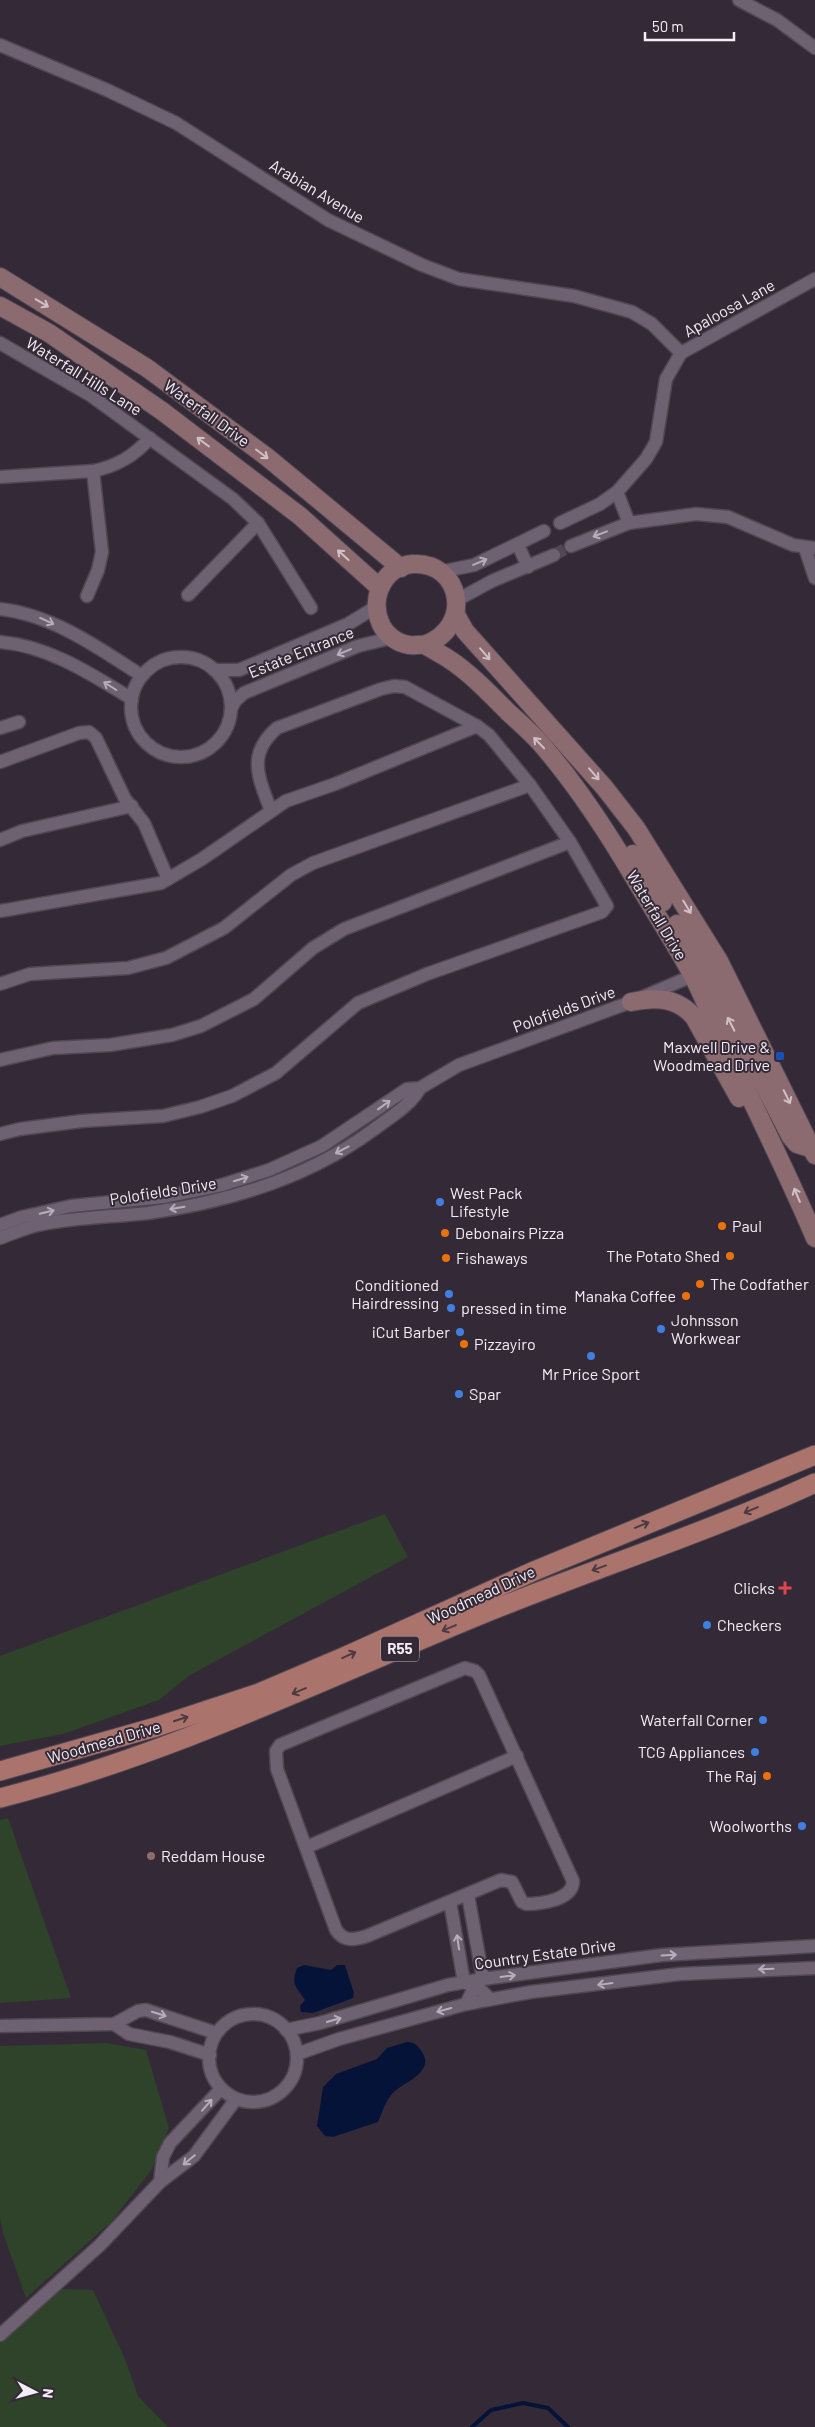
<svg xmlns="http://www.w3.org/2000/svg" width="815" height="2427" font-family="Barlow,sans-serif">
	<style>
		.green { fill: #2f422a }
		.water { fill: #061338 }
		.lines { fill: none; stroke-linecap: round; stroke-linejoin: round }
		.stream { stroke: #061338; stroke-width: 4 }
		.minor-tunnel { stroke: #514754; stroke-width: 12; stroke-dasharray: 12 6; stroke-linecap: butt }
		.minor-casing { stroke: #504752; stroke-width: 15 }
		.secondary-casing { stroke: #504752; stroke-width: 20 }
		.primary-casing { stroke: #504752; stroke-width: 21 }
		.minor { stroke: #6e6272; stroke-width: 12 }
		.secondary { stroke: #8c6b70; stroke-width: 18 }
		.primary { stroke: #aa746d; stroke-width: 19 }
		.oneway { stroke: #d0c0c7 }
		.oneway2 { stroke: #b8aebb }
		.oneway3 { stroke: #4c3942 }
		.transit-dot { fill: #1a4fb4; stroke: #342a37; stroke-width: 2 }
		.shop-dot { fill: #3f7fe0; stroke: #342a37; stroke-width: 2 }
		.food-dot { fill: #e8710a; stroke: #342a37; stroke-width: 2 }
		.health-dot { fill: #e0444e; stroke: #342a37; stroke-width: 2 }
		.education-dot { fill: #8d6e63; stroke: #342a37; stroke-width: 2 }
		.labels { text-anchor: middle; stroke-width: 4; stroke-linejoin: round; paint-order: stroke }
		.shield { fill: #342a37; stroke: #bab2bd; stroke-width: 1 }
		.shield-label { font-size: 15px; font-weight: bold; fill: #f4edf6 }
		.street-label { font-size: 16px; fill: #f4edf6; stroke: #342a37 }
		.poi-label { font-size: 16px; fill: #f4edf6; stroke: #342a37; text-anchor: start }
	</style>
	<rect width="100%" height="100%" fill="#342a37"/>
	<g class="green">
		<polygon points="385,1514 408,1557 190,1675 159,1700 63,1734 0,1746 0,1656"/>
		<polygon points="8,1818 71,1998 0,2003 0,1820"/>
		<polygon points="106,2043 146,2050 169,2128 152,2169 112,2221 26,2298 3,2233 0,2217 0,2046"/>
		<polygon points="61,2289 93,2290 125,2359 138,2396 168,2427 0,2427 0,2342"/>
	</g>
	<g class="water">
		<path d="M 304,1965 L 331,1970 L 337,1965 L 345,1965 L 354,1993 L 353,1998 L 313,2013 L 301,2012 L 300,2006 L 305,2000 C 296,1987 291,1984 297,1968 Z"/>
		<path d="M 407,2042 C 415,2042 418,2046 422,2052 C 436,2073 401,2083 392,2094 C 385,2102 382,2113 378,2122 L 333,2137 L 325,2136 L 317,2126 L 323,2087 L 336,2074 L 377,2059 L 387,2048 Z"/>
	</g>
	<g class="lines">
		<polyline class="stream" points="472,2427 491,2410 523,2403 548,2408 568,2427"/>
		<polyline class="minor-tunnel" points="554,555 571,546"/>
		<g class="minor-casing">
			<g id="minor">
				<polyline points="739,0 777,20 815,48"/>
				<polyline points="0,45 107,90 176,123 328,220 422,265 459,279 574,296 632,312 652,324 681,353"/>
				<polyline points="0,343 90,395 233,499 258,523 311,608"/>
				<path d="M 0,477 L 93,471 C 117,466 134,456 150,438"/>
				<polyline points="617,492 629,523"/>
				<polyline points="560,523 600,504 617,492 646,459 656,442 666,379 681,353 815,279"/>
				<polyline points="518,545 528,567"/>
				<polyline points="571,546 629,523 696,514 728,517 793,545 815,548"/>
				<polyline points="805,548 815,578"/>
				<polyline points="440,572 474,565 544,531"/>
				<polyline points="188,595 258,523"/>
				<polyline points="87,596 98,570 102,552 93,471"/>
				<polyline points="457,600 492,581 554,555"/>
				<path d="M 0,609 C 53,615 99,648 142,676"/>
				<path d="M 0,642 C 49,646 91,674 132,699"/>
				<circle cx="181" cy="707" r="50"/>
				<polyline points="214,670 239,670 348,624 376,607"/>
				<polyline points="231,709 235,701 244,693 358,646 391,638"/>
				<polyline points="0,728 19,722"/>
				<polyline points="0,762 79,733 89,732 96,738 125,799 144,823 168,879"/>
				<polyline points="0,840 22,831 132,806"/>
				<polyline points="0,911 161,883 202,859 286,801 335,784 477,726"/>
				<polyline points="0,984 30,974 128,968 166,958 224,928 291,875 313,863 530,785"/>
				<polyline points="0,1060 53,1048 110,1045 172,1035 201,1026 254,999 313,948 344,929 570,842"/>
				<path d="M 0,1134 L 20,1129 L 82,1121 L 163,1116 L 200,1107 L 232,1096 L 276,1073 L 358,1003 L 427,974 L 602,912 L 607,906 L 570,842 L 530,785 L 489,735 L 477,726 L 405,687 L 394,686 L 381,689 L 277,728 C 246,755 259,778 271,811"/>
				<polyline points="0,1225 22,1217 71,1206 163,1197 222,1185 269,1170 322,1146 407,1089 420,1088 459,1065 631,1002 699,973"/>
				<path d="M 0,1238 C 14,1233 29,1226 43,1224 C 78,1217 113,1217 148,1213 C 228,1202 308,1178 373,1130 C 390,1117 410,1106 420,1088"/>
				<path d="M 465,1668 L 475,1671 L 479,1675 L 573,1881 C 573,1900 541,1904 526,1904 L 522,1902 L 512,1882 L 501,1880 L 367,1936 C 354,1940 344,1942 336,1930 L 277,1769 L 276,1751 L 280,1745 Z"/>
				<polyline points="307,1847 517,1756"/>
				<polyline points="450,1902 464,1982 482,1991 490,1999"/>
				<polyline points="466,2004 475,1986 483,1979 468,1895"/>
				<circle cx="253" cy="2058" r="44"/>
				<polyline points="114,2024 129,2034 170,2042 210,2055"/>
				<polyline points="0,2026 114,2024 138,2011 146,2010 216,2033"/>
				<polyline points="286,2030 320,2023 448,1985 483,1979 662,1955 815,1946"/>
				<polyline points="297,2054 339,2039 466,2004 531,1992 680,1974 815,1968"/>
				<polyline points="160,2182 163,2157 170,2143 221,2089"/>
				<polyline points="0,2335 100,2245 160,2182 194,2156 236,2099"/>
			</g>
		</g>
		<g class="secondary-casing">
			<g id="secondary">
				<polyline points="0,277 147,368 267,457 401,568"/>
				<polyline points="0,306 49,333 162,411 300,516 380,588"/>
				<polyline points="456,615 465,631 604,787 636,828 719,961 815,1155"/>
				<path d="M 424,645 C 475,627 461,561 413,564 C 384,566 370,597 380,622 C 385,635 397,643 409,645 C 414,646 420,644 424,645 C 428,646 433,650 437,652 C 465,667 486,690 508,712 C 520,723 533,734 543,746 C 578,787 608,833 635,879 C 654,911 675,943 693,976 C 704,998 713,1021 724,1043 C 755,1108 787,1172 815,1238"/>
				<polyline points="633,854 663,902"/>
				<polyline points="677,924 704,970 791,1137 797,1144 813,1149"/>
				<path d="M 631,1002 C 655,997 677,997 694,1017 L 739,1098"/>
			</g>
		</g>
		<g class="primary-casing">
			<g id="primary">
				<polyline points="0,1771 156,1727 259,1693 346,1656 534,1571 815,1455"/>
				<path d="M 0,1798 C 162,1757 314,1684 468,1620 C 583,1572 702,1535 815,1483"/>
			</g>
		</g>
		<use href="#minor" class="minor"/>
		<use href="#secondary" class="secondary"/>
		<use href="#primary" class="primary"/>
	</g>
	<defs><path id="oneway-shaft" d="M-6 0H5M1.5-3L5.5 0L1.5 3" fill="none" stroke-width="1.6" stroke-linecap="round" stroke-linejoin="round" transform="scale(1.25)"/></defs>
	<g class="oneway">
		<use href="#oneway-shaft" transform="translate(42 303) rotate(31)"/>
		<use href="#oneway-shaft" transform="translate(203 442) rotate(-143)"/>
		<use href="#oneway-shaft" transform="translate(262 454) rotate(37)"/>
		<use href="#oneway-shaft" transform="translate(343 555) rotate(-138)"/>
		<use href="#oneway-shaft" transform="translate(485 654) rotate(49)"/>
		<use href="#oneway-shaft" transform="translate(539 743) rotate(-134)"/>
		<use href="#oneway-shaft" transform="translate(594 774) rotate(49)"/>
		<use href="#oneway-shaft" transform="translate(687 907) rotate(59)"/>
		<use href="#oneway-shaft" transform="translate(731 1024) rotate(-117)"/>
		<use href="#oneway-shaft" transform="translate(787 1097) rotate(64)"/>
		<use href="#oneway-shaft" transform="translate(797 1195) rotate(-113)"/>
	</g>
	<g class="oneway2">
		<use href="#oneway-shaft" transform="translate(600 534) rotate(159)"/>
		<use href="#oneway-shaft" transform="translate(480 562) rotate(-23)"/>
		<use href="#oneway-shaft" transform="translate(47 621) rotate(25)"/>
		<use href="#oneway-shaft" transform="translate(344 652) rotate(157)"/>
		<use href="#oneway-shaft" transform="translate(110 686) rotate(-148)"/>
		<use href="#oneway-shaft" transform="translate(384 1105) rotate(-36)"/>
		<use href="#oneway-shaft" transform="translate(342 1150) rotate(152)"/>
		<use href="#oneway-shaft" transform="translate(241 1179) rotate(-17)"/>
		<use href="#oneway-shaft" transform="translate(177 1208) rotate(171)"/>
		<use href="#oneway-shaft" transform="translate(47 1212) rotate(-14)"/>
		<use href="#oneway-shaft" transform="translate(458 1942) rotate(-98)"/>
		<use href="#oneway-shaft" transform="translate(669 1955) rotate(-3)"/>
		<use href="#oneway-shaft" transform="translate(766 1969) rotate(178)"/>
		<use href="#oneway-shaft" transform="translate(508 1976) rotate(-7)"/>
		<use href="#oneway-shaft" transform="translate(605 1984) rotate(172)"/>
		<use href="#oneway-shaft" transform="translate(444 2010) rotate(165)"/>
		<use href="#oneway-shaft" transform="translate(159 2014) rotate(17)"/>
		<use href="#oneway-shaft" transform="translate(334 2020) rotate(-16)"/>
		<use href="#oneway-shaft" transform="translate(207 2105) rotate(-49)"/>
		<use href="#oneway-shaft" transform="translate(189 2160) rotate(140)"/>
	</g>
	<g class="oneway3">
		<use href="#oneway-shaft" transform="translate(751 1510) rotate(157)"/>
		<use href="#oneway-shaft" transform="translate(642 1525) rotate(-22)"/>
		<use href="#oneway-shaft" transform="translate(599 1568) rotate(160)"/>
		<use href="#oneway-shaft" transform="translate(449 1628) rotate(157)"/>
		<use href="#oneway-shaft" transform="translate(349 1655) rotate(-24)"/>
		<use href="#oneway-shaft" transform="translate(299 1691) rotate(157)"/>
		<use href="#oneway-shaft" transform="translate(181 1719) rotate(-18)"/>
	</g>
	<rect class="transit-dot" x="775" y="1051" width="10" height="10" rx="2.5"/>
	<g class="shop-dot">
		<circle cx="440" cy="1202" r="5"/>
		<circle cx="449" cy="1294" r="5"/>
		<circle cx="451" cy="1308" r="5"/>
		<circle cx="661" cy="1329" r="5"/>
		<circle cx="460" cy="1332" r="5"/>
		<circle cx="591" cy="1356" r="5"/>
		<circle cx="459" cy="1394" r="5"/>
		<circle cx="707" cy="1625" r="5"/>
		<circle cx="763" cy="1720" r="5"/>
		<circle cx="755" cy="1752" r="5"/>
		<circle cx="802" cy="1826" r="5"/>
	</g>
	<g class="food-dot">
		<circle cx="722" cy="1226" r="5"/>
		<circle cx="445" cy="1233" r="5"/>
		<circle cx="730" cy="1256" r="5"/>
		<circle cx="446" cy="1258" r="5"/>
		<circle cx="700" cy="1284" r="5"/>
		<circle cx="686" cy="1296" r="5"/>
		<circle cx="464" cy="1344" r="5"/>
		<circle cx="767" cy="1776" r="5"/>
	</g>
	<path class="health-dot" d="M782.5 1580.5h5v5h5v5h-5v5h-5v-5h-5v-5h5z"/>
	<circle class="education-dot" cx="151" cy="1856" r="5"/>
	<g class="labels">
		<rect class="shield" x="381" y="1636.5" width="38" height="25" rx="4"/>
		<g class="shield-label">
			<text x="400" y="1654">R55</text>
		</g>
		<g class="street-label">
			<text transform="translate(317 191) rotate(31)" y="6">Arabian Avenue</text>
			<text transform="translate(729 308) rotate(-29)" y="6">Apaloosa Lane</text>
			<text transform="translate(84 376) rotate(32)" y="6">Waterfall Hills Lane</text>
			<text transform="translate(207 413) rotate(36)" y="6">Waterfall Drive</text>
			<text transform="translate(301 652) rotate(-22)" y="6">Estate Entrance</text>
			<text transform="translate(657 915) rotate(59)" y="6">Waterfall Drive</text>
			<text transform="translate(564 1009) rotate(-20)" y="6">Polofields Drive</text>
			<text transform="translate(163 1191) rotate(-9)" y="6">Polofields Drive</text>
			<text transform="translate(481 1595) rotate(-25)" y="6">Woodmead Drive</text>
			<text transform="translate(104 1742) rotate(-16)" y="6">Woodmead Drive</text>
			<text transform="translate(545 1954) rotate(-8)" y="6">Country Estate Drive</text>
		</g>
		<g class="poi-label">
			<text x="770" y="1053" text-anchor="end">Maxwell Drive &amp;<tspan x="770" dy="18">Woodmead Drive</tspan></text>
			<text x="450" y="1199">West Pack<tspan x="450" dy="18">Lifestyle</tspan></text>
			<text x="732" y="1232">Paul</text>
			<text x="455" y="1239">Debonairs Pizza</text>
			<text x="720" y="1262" text-anchor="end">The Potato Shed</text>
			<text x="456" y="1264">Fishaways</text>
			<text x="710" y="1290">The Codfather</text>
			<text x="439" y="1291" text-anchor="end">Conditioned<tspan x="439" dy="18">Hairdressing</tspan></text>
			<text x="676" y="1302" text-anchor="end">Manaka Coffee</text>
			<text x="461" y="1314">pressed in time</text>
			<text x="671" y="1326">Johnsson<tspan x="671" dy="18">Workwear</tspan></text>
			<text x="450" y="1338" text-anchor="end">iCut Barber</text>
			<text x="474" y="1350">Pizzayiro</text>
			<text x="591" y="1380" text-anchor="middle">Mr Price Sport</text>
			<text x="469" y="1400">Spar</text>
			<text x="775" y="1594" text-anchor="end">Clicks</text>
			<text x="717" y="1631">Checkers</text>
			<text x="753" y="1726" text-anchor="end">Waterfall Corner</text>
			<text x="745" y="1758" text-anchor="end">TCG Appliances</text>
			<text x="757" y="1782" text-anchor="end">The Raj</text>
			<text x="792" y="1832" text-anchor="end">Woolworths</text>
			<text x="161" y="1862">Reddam House</text>
		</g>
	</g>
	<g transform="translate(35 2392) rotate(96)" stroke="#342a37" stroke-width="4" paint-order="stroke">
	<path d="M0-4L9 19L0 12L-9 19Z" fill="#f4edf6"/>
	<text y="-8" font-size="14" font-weight="bold" text-anchor="middle" fill="#f4edf6">N</text>
	</g>
	<path d="M645 32v8h89v-8" fill="none" stroke="#f4edf6" stroke-width="2.5"/>
	<text x="652" y="32" font-size="15" fill="#f4edf6" stroke="#342a37" stroke-width="4" paint-order="stroke">50 m</text>
</svg>
